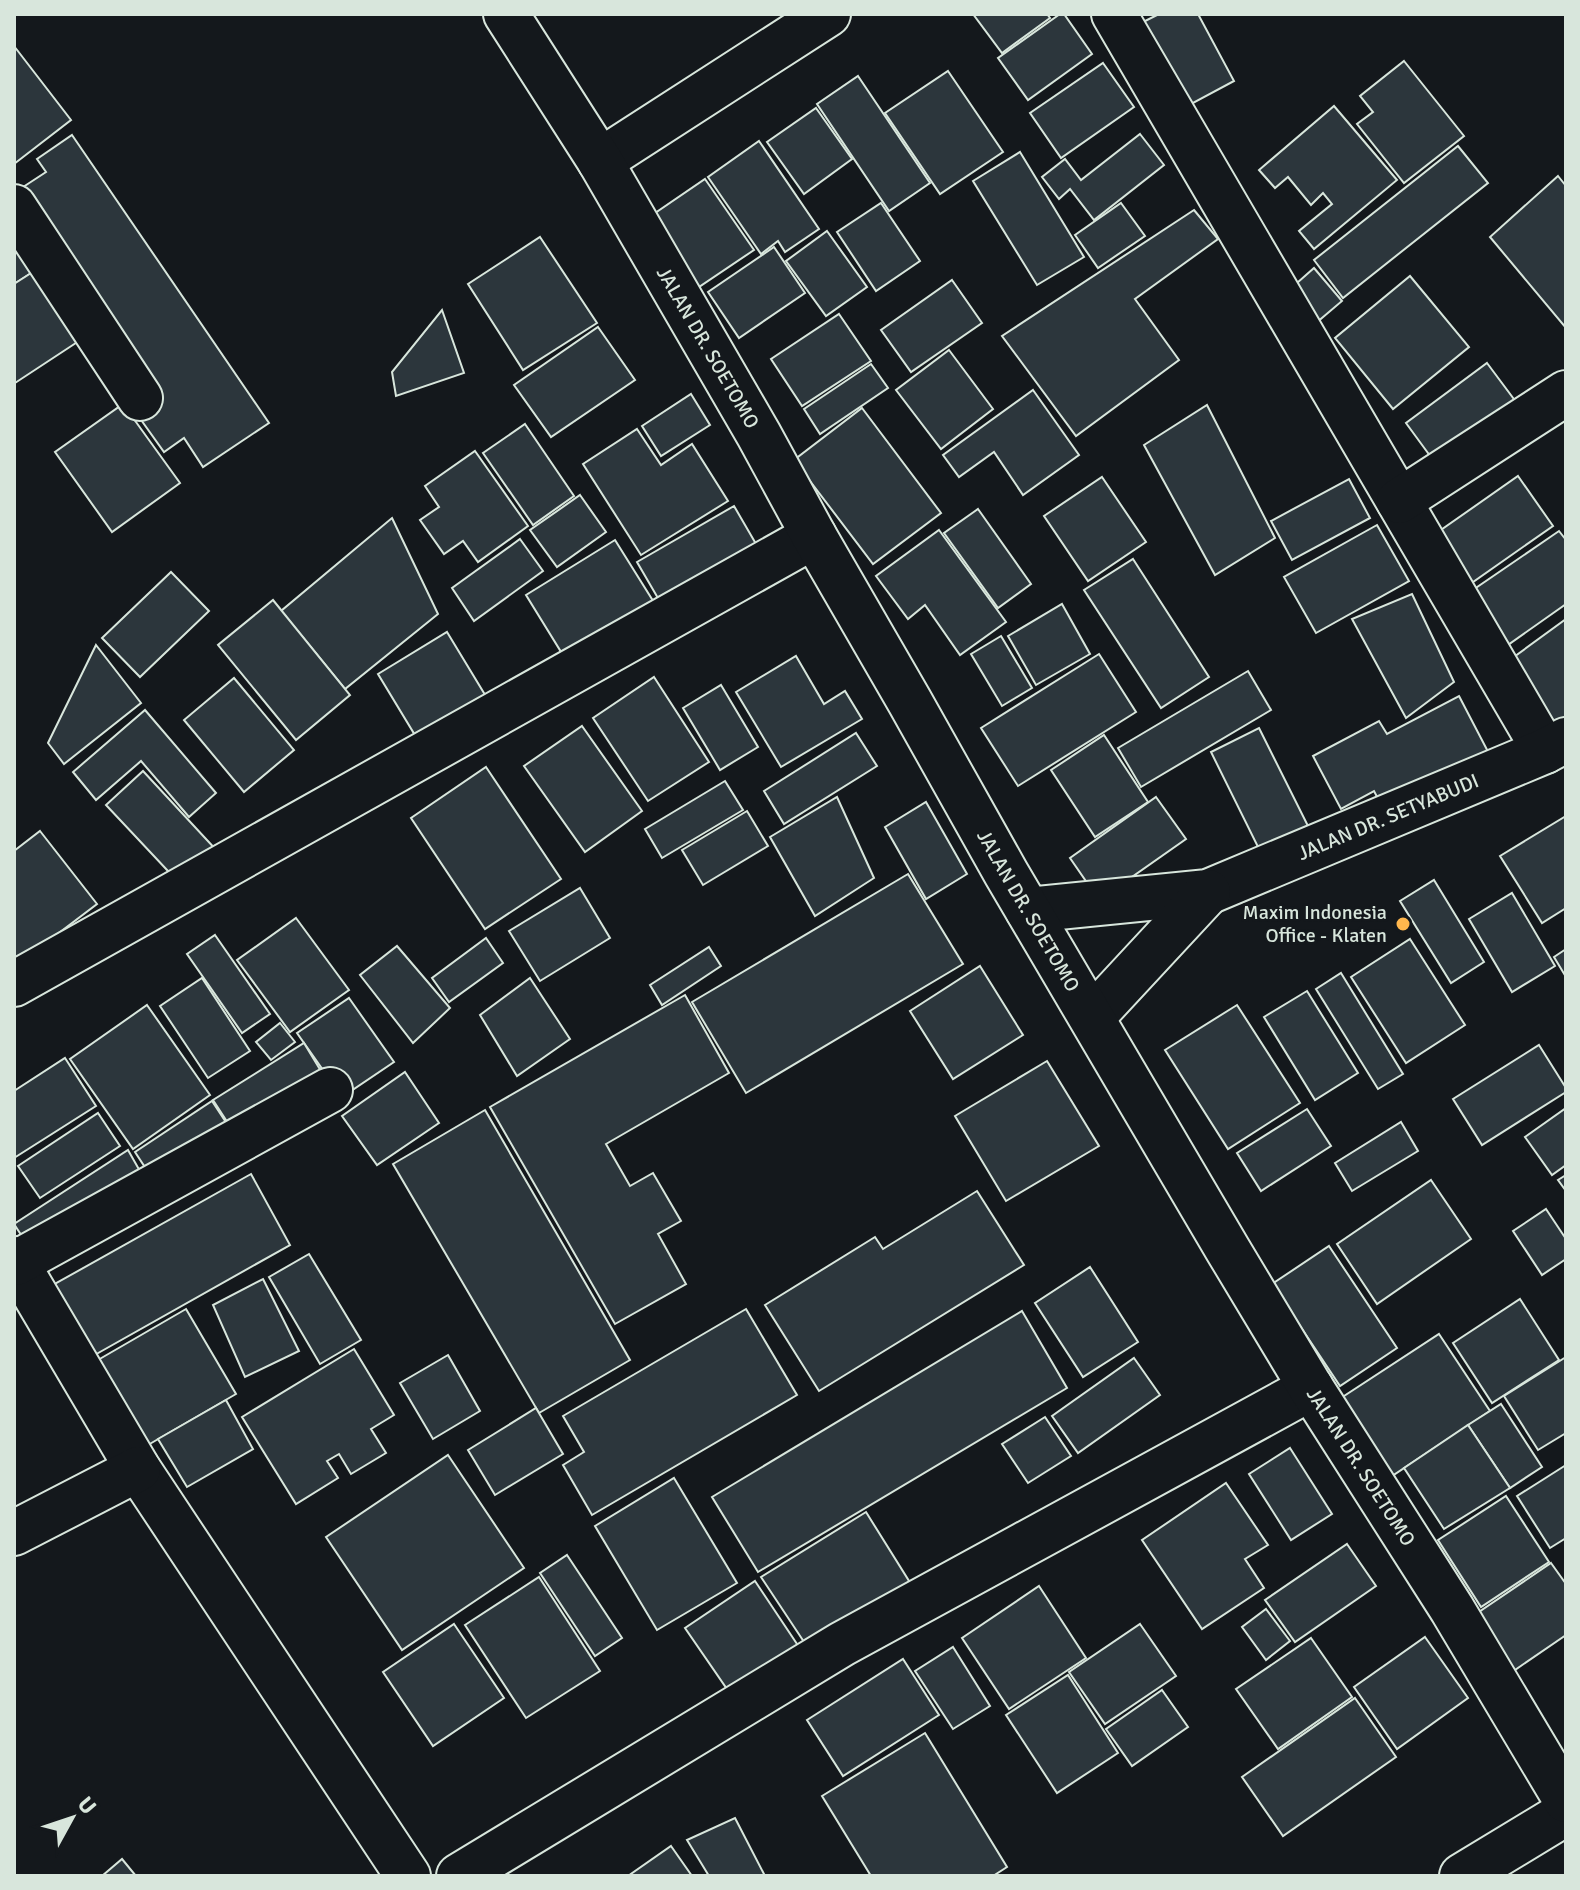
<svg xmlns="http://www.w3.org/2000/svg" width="1580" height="1890" font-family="Signika,sans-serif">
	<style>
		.building { fill: #2c363c; stroke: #d8e6dc; stroke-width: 2 }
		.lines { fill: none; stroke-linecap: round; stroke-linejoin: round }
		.street-casing { stroke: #d8e6dc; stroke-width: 48 }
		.secondary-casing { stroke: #d8e6dc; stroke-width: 48 }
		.street { stroke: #14181c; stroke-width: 44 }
		.secondary { stroke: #14181c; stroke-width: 44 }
		.poi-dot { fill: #ffb74d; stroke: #14181c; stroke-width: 3 }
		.labels { text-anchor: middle; stroke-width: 6; stroke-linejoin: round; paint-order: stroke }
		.street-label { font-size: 20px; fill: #d8e6dc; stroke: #14181c }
		.poi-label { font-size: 20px; fill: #d8e6dc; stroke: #14181c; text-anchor: end }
	</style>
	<rect width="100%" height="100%" fill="#14181c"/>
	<g class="building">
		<polygon points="973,14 1047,14 1050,18 1002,53"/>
		<polygon points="1060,14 1064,14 1092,54 1028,100 998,58"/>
		<polygon points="1159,14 1198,14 1234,81 1180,110 1135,26"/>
		<polygon points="14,46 71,120 14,164"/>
		<polygon points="1404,61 1464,136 1404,183 1357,124 1373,112 1360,96"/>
		<polygon points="1103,63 1134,107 1061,158 1030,113"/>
		<polygon points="948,71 1003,152 940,194 885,113"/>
		<polygon points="858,76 930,183 889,211 817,104"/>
		<polygon points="1334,106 1397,180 1314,249 1299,231 1332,204 1323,193 1311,205 1288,177 1275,188 1259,170"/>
		<polygon points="816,108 852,159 804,194 767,142"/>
		<polygon points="1140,134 1164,165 1094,220 1070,189 1059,199 1042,177 1065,159 1081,180"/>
		<polygon points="72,135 269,423 203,467 184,438 164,452 134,410 17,191 46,172 37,159"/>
		<polygon points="759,141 819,229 785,252 778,241 761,254 708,177"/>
		<polygon points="1458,146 1488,183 1343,298 1314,260"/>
		<polygon points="1020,152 1084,257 1037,285 973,181"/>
		<polygon points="1558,176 1566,186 1566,328 1490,237"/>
		<polygon points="705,179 754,250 690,293 642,222"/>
		<polygon points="881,203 920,261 876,291 837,232"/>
		<polygon points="1121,203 1145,236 1098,268 1075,235"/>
		<polygon points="1194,210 1218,239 1135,299 1179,360 1076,436 1002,336"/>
		<polygon points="14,223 42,266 14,284"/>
		<polygon points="827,231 867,287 826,316 786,261"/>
		<polygon points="540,237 597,323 523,370 468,284"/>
		<polygon points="774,247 805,293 739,338 708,292"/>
		<polygon points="42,266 88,335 15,383 14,284"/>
		<polygon points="1314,268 1342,301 1316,323 1289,290"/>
		<polygon points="1410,276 1469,347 1393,409 1335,338"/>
		<polygon points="952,280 982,323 911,372 881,330"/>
		<polygon points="442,310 464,373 396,396 392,372"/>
		<polygon points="839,314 871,361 802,406 771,359"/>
		<polygon points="598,327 635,380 551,437 514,385"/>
		<polygon points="949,350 993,409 941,449 896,390"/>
		<polygon points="1487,363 1522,410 1436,464 1406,423"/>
		<polygon points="871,364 888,388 820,434 804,409"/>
		<polygon points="1033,390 1079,455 1023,495 994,452 959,477 943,455"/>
		<polygon points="691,394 710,425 661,456 642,426"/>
		<polygon points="123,404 180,483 112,532 55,452"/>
		<polygon points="1207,405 1275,538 1215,575 1144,445"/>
		<polygon points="862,408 941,513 873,564 794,460"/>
		<polygon points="525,424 574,496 533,525 483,453"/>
		<polygon points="637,429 661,465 692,444 728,501 641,555 583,464"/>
		<polygon points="475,451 528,526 478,562 463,541 444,554 420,520 439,507 425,486"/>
		<polygon points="1518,476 1553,526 1463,589 1428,539"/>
		<polygon points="1102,477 1146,542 1088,581 1044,516"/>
		<polygon points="1349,479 1370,518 1292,560 1271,521"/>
		<polygon points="580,495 606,532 557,567 530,530"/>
		<polygon points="734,506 763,556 666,612 637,562"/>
		<polygon points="978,509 1031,584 998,608 944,533"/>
		<polygon points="392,518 438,614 345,689 281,611"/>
		<polygon points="1377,525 1409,581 1316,633 1284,577"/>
		<polygon points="939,530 1006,622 960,655 925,605 908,619 876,576"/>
		<polygon points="1559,531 1566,540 1566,604 1505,647 1467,594"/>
		<polygon points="520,539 543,571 474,621 452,588"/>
		<polygon points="615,540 660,612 571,668 526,595"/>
		<polygon points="1133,559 1209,677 1161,708 1084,590"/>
		<polygon points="171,572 209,611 140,677 102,638"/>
		<polygon points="1412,594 1454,682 1406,718 1352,619"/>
		<polygon points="273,600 350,695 296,740 218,645"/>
		<polygon points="1062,604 1090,654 1036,685 1008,636"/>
		<polygon points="1566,619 1566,718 1554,727 1507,662"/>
		<polygon points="447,632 493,708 424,750 378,674"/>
		<polygon points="1001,636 1032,688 1002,706 971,654"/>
		<polygon points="96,645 141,703 64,764 48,743"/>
		<polygon points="1099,654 1136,712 1018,786 981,728"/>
		<polygon points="796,656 824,704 845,691 862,719 781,767 736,692"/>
		<polygon points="1248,671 1271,710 1141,787 1118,748"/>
		<polygon points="654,677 709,762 648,801 593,718"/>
		<polygon points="234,678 294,750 244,792 184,720"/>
		<polygon points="721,685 758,747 720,770 683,708"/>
		<polygon points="1459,696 1496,767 1386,814 1374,791 1341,809 1313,756 1379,721 1387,734"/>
		<polygon points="145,710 216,793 189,817 141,761 96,800 73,772"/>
		<polygon points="582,726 642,811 585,852 524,766"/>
		<polygon points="1259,728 1308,826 1259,849 1211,752"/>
		<polygon points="856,733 877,766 784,824 764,791"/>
		<polygon points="1104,735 1148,802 1095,837 1051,770"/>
		<polygon points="486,767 561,879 485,929 411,818"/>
		<polygon points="143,771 219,853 183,887 106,805"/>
		<polygon points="725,781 743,810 662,858 645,829"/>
		<polygon points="837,797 874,878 815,916 770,837"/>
		<polygon points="1156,797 1186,839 1099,900 1070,858"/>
		<polygon points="926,802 967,874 926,899 885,827"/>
		<polygon points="747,811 768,846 703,885 682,850"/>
		<polygon points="1566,816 1566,908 1542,923 1500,856"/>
		<polygon points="40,831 97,904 14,967 14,851"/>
		<polygon points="908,874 963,964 746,1093 692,1002"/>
		<polygon points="1434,880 1484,962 1451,983 1400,901"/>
		<polygon points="580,888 610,938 540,981 509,931"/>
		<polygon points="1512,893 1555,966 1512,992 1469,919"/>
		<polygon points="296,918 349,990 290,1032 237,960"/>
		<polygon points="215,935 270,1014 242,1033 187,954"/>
		<polygon points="486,938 503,963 449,1002 432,978"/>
		<polygon points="1410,939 1465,1025 1406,1063 1351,977"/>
		<polygon points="397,946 450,1008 413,1043 360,975"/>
		<polygon points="709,947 721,966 662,1005 650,985"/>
		<polygon points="1566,949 1566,977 1554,957"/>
		<polygon points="980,966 1023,1035 953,1079 910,1011"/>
		<polygon points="1341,973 1403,1074 1378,1089 1316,989"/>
		<polygon points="202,978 250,1051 208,1078 160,1006"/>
		<polygon points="530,978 570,1039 517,1076 480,1015"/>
		<polygon points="1307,991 1358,1073 1315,1100 1264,1017"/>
		<polygon points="685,995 729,1073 606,1144 630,1186 653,1173 681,1221 658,1234 686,1284 615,1324 490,1107"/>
		<polygon points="349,998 394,1062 342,1097 297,1033"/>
		<polygon points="147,1005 210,1095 133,1149 70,1059"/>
		<polygon points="1237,1005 1300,1103 1228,1149 1165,1050"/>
		<polygon points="280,1023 295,1042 271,1060 256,1042"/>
		<polygon points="304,1043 327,1081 237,1137 213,1100"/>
		<polygon points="1539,1045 1566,1088 1566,1092 1482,1145 1453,1099"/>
		<polygon points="65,1058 96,1106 14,1158 14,1091"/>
		<polygon points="1047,1061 1099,1146 1006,1201 955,1116"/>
		<polygon points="405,1072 439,1123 377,1165 342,1116"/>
		<polygon points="212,1101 233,1133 156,1184 135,1152"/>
		<polygon points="1566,1108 1566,1165 1552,1175 1525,1137"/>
		<polygon points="1307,1109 1331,1146 1261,1191 1237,1153"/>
		<polygon points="485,1110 630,1360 539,1413 393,1164"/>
		<polygon points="98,1113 120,1146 40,1198 18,1166"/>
		<polygon points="1401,1122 1418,1151 1352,1191 1335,1163"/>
		<polygon points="128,1150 149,1187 31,1250 14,1224"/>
		<polygon points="251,1174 290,1245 84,1361 44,1290"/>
		<polygon points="1566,1175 1566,1191 1558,1180"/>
		<polygon points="1431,1180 1471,1239 1377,1304 1337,1244"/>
		<polygon points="977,1191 1024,1265 819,1391 765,1305 875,1237 883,1249"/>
		<polygon points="1546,1209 1566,1239 1566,1259 1542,1275 1513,1231"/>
		<polygon points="1329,1246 1397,1348 1340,1386 1272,1284"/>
		<polygon points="309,1254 361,1340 320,1364 269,1277"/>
		<polygon points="1090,1267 1138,1342 1083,1377 1035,1303"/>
		<polygon points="263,1279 299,1351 245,1377 213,1305"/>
		<polygon points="1520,1299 1559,1360 1492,1403 1453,1343"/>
		<polygon points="186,1309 236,1394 141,1449 91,1364"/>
		<polygon points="746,1309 797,1395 592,1515 563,1465 584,1452 563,1416"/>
		<polygon points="1022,1311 1067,1388 758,1572 712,1497"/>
		<polygon points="1439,1334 1490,1411 1392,1476 1341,1398"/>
		<polygon points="354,1349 394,1415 371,1429 386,1453 351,1474 339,1454 327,1461 338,1478 296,1504 242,1417"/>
		<polygon points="448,1355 480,1411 433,1439 400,1383"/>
		<polygon points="1566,1357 1566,1433 1538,1450 1504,1396"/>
		<polygon points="1134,1358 1160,1395 1078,1453 1052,1416"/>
		<polygon points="226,1400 253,1449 187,1487 158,1439"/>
		<polygon points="1501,1404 1542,1467 1510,1488 1468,1425"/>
		<polygon points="536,1408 563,1454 495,1495 468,1450"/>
		<polygon points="1045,1417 1071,1456 1028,1483 1002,1444"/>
		<polygon points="1468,1425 1510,1488 1444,1529 1404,1468"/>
		<polygon points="1290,1448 1332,1514 1291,1540 1249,1474"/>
		<polygon points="448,1455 524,1568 402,1650 326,1537"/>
		<polygon points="1566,1465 1566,1538 1550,1548 1517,1496"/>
		<polygon points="674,1478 737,1583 657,1630 595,1526"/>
		<polygon points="1226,1483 1268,1545 1245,1559 1264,1588 1202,1629 1142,1540"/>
		<polygon points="1506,1496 1549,1562 1481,1607 1438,1540"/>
		<polygon points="866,1512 919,1597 814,1657 761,1577"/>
		<polygon points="1347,1544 1376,1586 1295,1642 1265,1600"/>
		<polygon points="567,1555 622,1638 595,1656 540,1573"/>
		<polygon points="1551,1563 1566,1584 1566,1635 1512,1672 1473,1616"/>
		<polygon points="539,1577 600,1671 526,1718 465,1625"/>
		<polygon points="755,1581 807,1659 738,1705 685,1628"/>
		<polygon points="1039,1586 1086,1658 1009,1709 962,1638"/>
		<polygon points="1266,1609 1290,1641 1266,1660 1242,1627"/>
		<polygon points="454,1624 504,1698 433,1746 383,1672"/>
		<polygon points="1140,1624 1176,1676 1105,1724 1069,1672"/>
		<polygon points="1425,1637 1468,1698 1397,1749 1354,1687"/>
		<polygon points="1311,1638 1352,1697 1278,1749 1236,1689"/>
		<polygon points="953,1647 990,1706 953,1729 915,1671"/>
		<polygon points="903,1659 939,1715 843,1776 807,1720"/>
		<polygon points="1068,1675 1118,1753 1057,1793 1006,1715"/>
		<polygon points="1162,1690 1188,1727 1132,1766 1106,1729"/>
		<polygon points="1355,1698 1396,1757 1283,1836 1242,1777"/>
		<polygon points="925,1733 1007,1867 993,1876 871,1876 822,1796"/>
		<polygon points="735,1818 765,1876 709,1876 687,1840"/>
		<polygon points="671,1846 692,1876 628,1876"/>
		<polygon points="122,1859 136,1876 102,1876"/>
	</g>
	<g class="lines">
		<g class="street-casing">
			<g id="street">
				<polyline points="1114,14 1545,751"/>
				<polyline points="600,161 828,14"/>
				<polyline points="14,207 140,398"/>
				<polyline points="1399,501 1566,393"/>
				<path id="s1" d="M 1028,910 L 1208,892 L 1545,751 L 1566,740"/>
				<polyline points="14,984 814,536"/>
				<polyline points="1092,1017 1208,892"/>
				<polyline points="14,1259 138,1469 408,1876"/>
				<polyline points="16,1263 330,1090"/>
				<polyline points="14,1533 138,1469"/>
				<polyline points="459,1876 842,1644 1311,1388"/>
				<polyline points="1462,1876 1566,1813"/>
			</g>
		</g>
		<g class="secondary-casing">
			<g id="secondary">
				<path id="s2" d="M 506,14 L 600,161 L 759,435 L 814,536 L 910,702 L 1006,873 L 1228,1250 L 1311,1388 L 1452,1609 L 1566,1800"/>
			</g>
		</g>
		<use href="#street" class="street"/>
		<use href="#secondary" class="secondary"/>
	</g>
	<circle class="poi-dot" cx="1403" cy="924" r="8"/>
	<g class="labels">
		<g class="street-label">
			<text dy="7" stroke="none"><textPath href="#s2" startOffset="390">JALAN DR. SOETOMO</textPath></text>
			<text dy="7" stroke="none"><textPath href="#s1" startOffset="376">JALAN DR. SETYABUDI</textPath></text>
			<text dy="7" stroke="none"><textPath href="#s2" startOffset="1038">JALAN DR. SOETOMO</textPath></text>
			<text dy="7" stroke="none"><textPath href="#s2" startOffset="1686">JALAN DR. SOETOMO</textPath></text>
		</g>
		<g class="poi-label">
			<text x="1387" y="919">Maxim Indonesia<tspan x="1387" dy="23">Office - Klaten</tspan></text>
		</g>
	</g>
	<rect width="1580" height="1890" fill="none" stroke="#d8e6dc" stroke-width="32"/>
	<g transform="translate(72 1818) rotate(50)" stroke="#14181c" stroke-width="6" paint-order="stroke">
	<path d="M0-6L14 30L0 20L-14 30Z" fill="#d8e6dc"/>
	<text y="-12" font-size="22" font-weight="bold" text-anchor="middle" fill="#d8e6dc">U</text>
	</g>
</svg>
